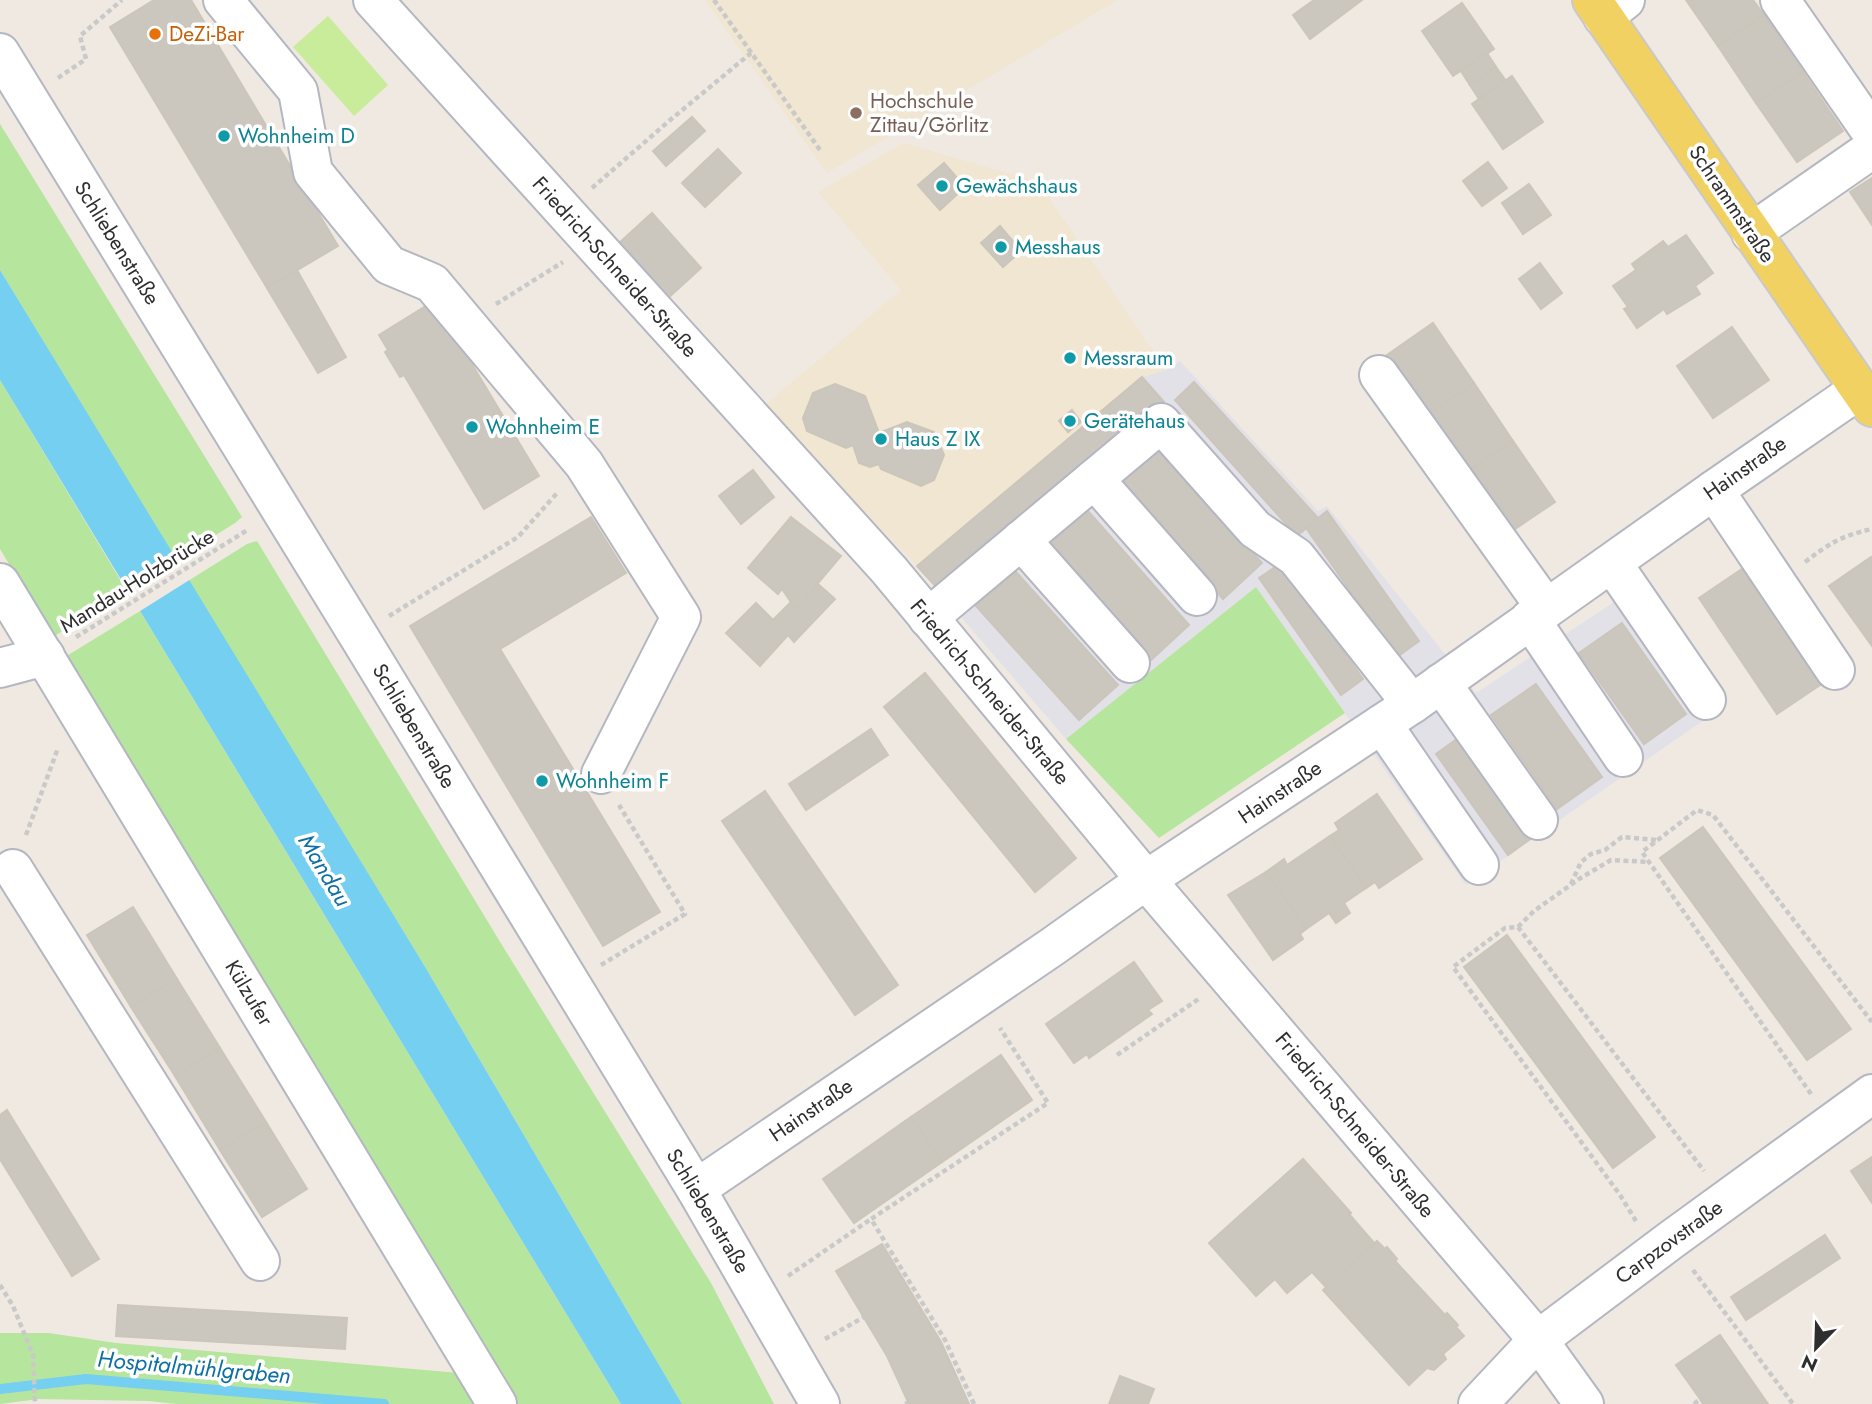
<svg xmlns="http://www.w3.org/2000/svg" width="1872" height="1404" font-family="Jost,sans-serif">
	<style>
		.industrial { fill: #e3e1e8 }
		.education { fill: #f0e6d1 }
		.green { fill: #b6e59e }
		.pitch { fill: #c9ec9a }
		.water { fill: #75cff0 }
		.pier { fill: #efe9e1 }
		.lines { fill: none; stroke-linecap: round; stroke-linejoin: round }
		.stream { stroke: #75cff0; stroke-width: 10 }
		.building { fill: #cbc7bf; stroke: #cbc5ba; stroke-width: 2 }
		.minor-casing { stroke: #b4b7c1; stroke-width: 42 }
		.major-casing { stroke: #c9c9c9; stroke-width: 42 }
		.path { stroke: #c9c9c9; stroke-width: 4.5; stroke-dasharray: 5 3.5; stroke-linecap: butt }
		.minor { stroke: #fff; stroke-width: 38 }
		.major { stroke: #f2d163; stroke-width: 38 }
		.food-dot { fill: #e8710a; stroke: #fff; stroke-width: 2.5 }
		.education-dot { fill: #8d6e63; stroke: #fff; stroke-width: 2.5 }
		.culture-dot { fill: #0f9aa8; stroke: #fff; stroke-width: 2.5 }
		.labels { text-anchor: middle; stroke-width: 7; stroke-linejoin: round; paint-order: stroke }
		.food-label { font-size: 21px; fill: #c56008; stroke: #fff; text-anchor: start }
		.education-label { font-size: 21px; fill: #785e54; stroke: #fff; text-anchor: start }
		.culture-label { font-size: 21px; fill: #0d838f; stroke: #fff; text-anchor: start }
		.street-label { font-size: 21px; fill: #2e2e2e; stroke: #fff }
		.water-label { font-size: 23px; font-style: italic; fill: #0d6fa3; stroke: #fff }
	</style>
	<rect width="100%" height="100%" fill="#efe9e1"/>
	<polygon class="industrial" points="1180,361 1318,511 1327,506 1476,693 1640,585 1727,704 1466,885 1256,587 1066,739 917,566 1142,377 1166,370"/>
	<g class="education">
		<polygon points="705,0 1118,0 827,173"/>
		<polygon points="904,143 1038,182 1166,370 1142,377 917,566 764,406 901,290 818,192"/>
	</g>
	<g class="green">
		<polygon points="0,124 242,517 235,523 176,560 0,270"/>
		<polygon points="0,380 127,591 53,637 0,549"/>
		<polygon points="257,541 505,950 711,1283 774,1404 682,1404 424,965 188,581 247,544"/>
		<polygon points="1256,587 1345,713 1159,838 1066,739"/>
		<polygon points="140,611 621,1404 516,1404 65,657"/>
		<polygon points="0,1333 49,1333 116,1343 459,1373 478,1404 177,1404 148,1401 39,1399 0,1404"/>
	</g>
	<polygon class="pitch" points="328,16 388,85 354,116 293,47"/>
	<polygon class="water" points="0,270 424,965 682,1404 621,1404 0,380"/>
	<polygon class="pier" points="179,558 191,579 137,613 124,592"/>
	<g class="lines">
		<polyline class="stream" points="0,1389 86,1379 384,1404"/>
	</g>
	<g class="building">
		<polygon points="154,0 191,0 338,246 267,288 110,27"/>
		<polygon points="1314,0 1362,0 1310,39 1293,15"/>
		<polygon points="1686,0 1753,0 1764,15 1718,46"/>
		<polygon points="1462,3 1494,49 1453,76 1422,31"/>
		<polygon points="1764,15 1803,72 1756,103 1718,46"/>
		<polygon points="1487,53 1496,67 1470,85 1461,71"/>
		<polygon points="1496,67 1506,81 1479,99 1470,85"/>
		<polygon points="1803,72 1843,131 1797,162 1756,103"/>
		<polygon points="1512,76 1543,122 1503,149 1472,104"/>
		<polygon points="692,117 705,131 666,166 653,151"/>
		<polygon points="718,149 741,173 705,207 682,183"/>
		<polygon points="1488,162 1507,188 1482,206 1463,181"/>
		<polygon points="944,163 965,187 940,210 918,185"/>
		<polygon points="1872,178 1872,225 1850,192"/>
		<polygon points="1529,184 1551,215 1523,234 1502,203"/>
		<polygon points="652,213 701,268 668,298 619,243"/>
		<polygon points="1000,226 1021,251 1003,267 981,243"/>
		<polygon points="1686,235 1713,273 1695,286 1700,294 1667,314 1664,309 1637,328 1624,309 1628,307 1613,286 1636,270 1632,264 1663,241 1668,247"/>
		<polygon points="1540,263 1562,293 1541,309 1519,279"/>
		<polygon points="297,270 346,357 318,373 267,288"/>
		<polygon points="434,301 539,476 484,509 404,375 400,377 385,352 388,350 379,335"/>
		<polygon points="1433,323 1474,383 1428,415 1387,355"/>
		<polygon points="1732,327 1769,380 1713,418 1677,366"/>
		<polygon points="1142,377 1164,402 939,590 917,566"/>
		<polygon points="1194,382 1318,518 1297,536 1175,400"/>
		<polygon points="1474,383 1513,441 1467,472 1428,415"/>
		<polygon points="835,384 865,396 879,433 907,422 934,432 944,455 934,480 921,486 881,469 879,464 870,467 859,463 853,445 846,448 807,431 803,418 813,393"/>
		<polygon points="1072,410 1081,422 1068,432 1059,421"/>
		<polygon points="1513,441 1555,502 1509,533 1467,472"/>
		<polygon points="1160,449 1262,563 1223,599 1121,484"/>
		<polygon points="753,470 774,497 741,524 719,496"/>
		<polygon points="1087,510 1189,625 1151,660 1048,544"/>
		<polygon points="1327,511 1419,641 1397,657 1306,528"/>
		<polygon points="591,517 626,573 500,649 660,912 603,946 410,626"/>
		<polygon points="791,517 841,556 797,608 791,602 782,589 778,594 748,568"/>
		<polygon points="1871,557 1872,559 1872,646 1829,586"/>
		<polygon points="1281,563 1363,679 1341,695 1259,578"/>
		<polygon points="1748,565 1826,681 1777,714 1699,598"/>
		<polygon points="1015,571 1118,685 1079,720 976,606"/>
		<polygon points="818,584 835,599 794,642 788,635 760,666 726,633 756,603 773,620 791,602 797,608"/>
		<polygon points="1622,623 1686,714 1644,744 1579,653"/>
		<polygon points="925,673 1076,858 1035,892 884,707"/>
		<polygon points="1536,684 1602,777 1557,809 1491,715"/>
		<polygon points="871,729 888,755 806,810 789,784"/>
		<polygon points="1461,736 1536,835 1508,855 1436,754"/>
		<polygon points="765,791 898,985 855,1015 722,821"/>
		<polygon points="1377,794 1422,859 1379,888 1375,882 1366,888 1330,836 1339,830 1335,823"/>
		<polygon points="1703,827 1851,1029 1807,1060 1660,858"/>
		<polygon points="1330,836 1366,888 1344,903 1350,913 1336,923 1329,913 1306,929 1266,872 1284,859 1287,865"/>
		<polygon points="1266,872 1306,929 1300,934 1303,939 1273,960 1228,895"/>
		<polygon points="133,907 177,979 131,1007 87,935"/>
		<polygon points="1507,935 1655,1137 1613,1168 1464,967"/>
		<polygon points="1134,962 1162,1001 1148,1010 1152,1014 1089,1058 1087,1054 1074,1063 1046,1024"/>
		<polygon points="177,979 220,1048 175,1076 131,1007"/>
		<polygon points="220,1048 266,1122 220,1150 175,1076"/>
		<polygon points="1001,1055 1032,1100 942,1162 911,1117"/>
		<polygon points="7,1110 99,1259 72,1276 0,1159 0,1115"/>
		<polygon points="911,1117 942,1162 854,1223 823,1179"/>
		<polygon points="266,1122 307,1189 262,1217 220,1150"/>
		<polygon points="1872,1157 1872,1203 1851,1171"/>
		<polygon points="1303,1159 1351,1213 1349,1214 1375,1244 1326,1287 1312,1272 1287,1293 1275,1279 1256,1296 1209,1243"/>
		<polygon points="1825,1235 1840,1258 1746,1320 1731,1297"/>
		<polygon points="1377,1241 1385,1249 1387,1247 1397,1259 1395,1261 1445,1315 1447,1313 1458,1325 1456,1327 1464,1336 1443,1354 1446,1359 1434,1370 1427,1368 1409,1385 1323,1290"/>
		<polygon points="882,1244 941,1342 969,1404 909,1404 887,1356 836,1271"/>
		<polygon points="118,1305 347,1318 345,1349 116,1336"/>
		<polygon points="1720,1335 1768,1404 1703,1404 1700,1399 1676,1365"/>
		<polygon points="1120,1376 1154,1389 1148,1404 1109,1404"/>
	</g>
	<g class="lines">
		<g class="minor-casing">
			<g id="minor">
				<polyline points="223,0 298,91 313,172 389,265 432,283 584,464 681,617 601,774"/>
				<polyline points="373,0 889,570 1146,880 1538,1340 1584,1404"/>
				<polyline points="1780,0 1872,133"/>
				<polyline points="1603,17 1625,0"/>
				<polyline points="0,53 358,635 696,1189 820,1404"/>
				<polyline points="1751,233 1872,149"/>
				<polyline points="1379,375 1546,608"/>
				<polyline points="1094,479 1197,596"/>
				<polyline points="1714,490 1835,670"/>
				<polyline points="1021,540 1130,663"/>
				<polyline points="1612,563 1706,700"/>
				<polyline points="0,583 497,1404"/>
				<polyline points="928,618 1161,423 1255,529 1296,557 1412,704"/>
				<polyline points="1530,619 1623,757"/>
				<polyline points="0,668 45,656"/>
				<polyline points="1441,683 1538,820"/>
				<polyline points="1382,724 1479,865"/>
				<polyline points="13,869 260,1261"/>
				<polyline points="696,1189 1052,947 1146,880 1412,704 1714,490 1860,389"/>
				<polyline points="1478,1404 1538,1340 1671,1240 1872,1094"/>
			</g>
		</g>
		<g class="major-casing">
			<polyline id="major" points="1592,0 1872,407"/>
		</g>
		<g class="path">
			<polyline points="714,0 820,150"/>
			<polyline points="58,78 86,59 80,36 122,0"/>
			<polyline points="592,188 669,121 751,53"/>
			<polyline points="496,304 563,262"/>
			<path d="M 1805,562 C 1830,543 1841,536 1872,529"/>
			<polyline points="389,616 518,537 558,492"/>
			<polyline points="76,637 249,529"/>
			<polyline points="26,835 58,748"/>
			<polyline points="1571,884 1581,862 1591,854 1605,850 1622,837 1656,840"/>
			<polyline points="1518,927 1534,911 1579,879 1611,860 1649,862"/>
			<polyline points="601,965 685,914 619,805"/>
			<polyline points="1117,1055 1200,998"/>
			<polyline points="1811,1094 1642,852 1697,810 1713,815 1872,1022"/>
			<polyline points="1636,1221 1620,1195 1453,967 1505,928 1518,927 1704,1171"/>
			<polyline points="1693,1270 1793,1404"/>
			<polyline points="788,1276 871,1219"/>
			<polyline points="0,1285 13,1306 33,1355 35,1404"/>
			<polyline points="825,1339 864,1317"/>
			<polyline points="905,1404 908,1403"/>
			<polyline points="974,1404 945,1340 871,1219 1048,1103 1000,1028"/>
			<polyline points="1694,1404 1700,1399"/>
		</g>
		<use href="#minor" class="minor"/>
		<use href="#major" class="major"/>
	</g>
	<circle class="food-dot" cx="155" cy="34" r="7"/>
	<circle class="education-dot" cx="856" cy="113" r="7"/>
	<g class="culture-dot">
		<circle cx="224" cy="136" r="7"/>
		<circle cx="942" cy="186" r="7"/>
		<circle cx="1001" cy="247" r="7"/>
		<circle cx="1070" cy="358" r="7"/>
		<circle cx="1070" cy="421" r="7"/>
		<circle cx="472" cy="427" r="7"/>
		<circle cx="881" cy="439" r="7"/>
		<circle cx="542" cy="781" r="7"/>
	</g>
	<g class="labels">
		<g class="food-label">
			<text x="169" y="41">DeZi-Bar</text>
		</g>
		<g class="education-label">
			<text x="870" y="108">Hochschule<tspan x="870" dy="24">Zittau/Görlitz</tspan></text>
		</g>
		<g class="culture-label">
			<text x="238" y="143">Wohnheim D</text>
			<text x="956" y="193">Gewächshaus</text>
			<text x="1015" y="254">Messhaus</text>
			<text x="1084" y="365">Messraum</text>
			<text x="1084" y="428">Gerätehaus</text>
			<text x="486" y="434">Wohnheim E</text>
			<text x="895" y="446">Haus Z IX</text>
			<text x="556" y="788">Wohnheim F</text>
		</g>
		<g class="street-label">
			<text transform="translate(1732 204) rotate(56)" y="7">Schrammstraße</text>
			<text transform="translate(117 243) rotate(58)" y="7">Schliebenstraße</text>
			<text transform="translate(615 267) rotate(48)" y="7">Friedrich-Schneider-Straße</text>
			<text transform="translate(1745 468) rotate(-35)" y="7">Hainstraße</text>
			<text transform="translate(137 581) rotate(-32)" y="7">Mandau-Holzbrücke</text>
			<text transform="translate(990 692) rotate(50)" y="7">Friedrich-Schneider-Straße</text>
			<text transform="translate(414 726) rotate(59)" y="7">Schliebenstraße</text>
			<text transform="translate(1280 792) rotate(-34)" y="7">Hainstraße</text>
			<text transform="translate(249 993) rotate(59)" y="7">Külzufer</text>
			<text transform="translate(811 1110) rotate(-34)" y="7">Hainstraße</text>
			<text transform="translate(1355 1125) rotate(50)" y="7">Friedrich-Schneider-Straße</text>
			<text transform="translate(708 1211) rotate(59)" y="7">Schliebenstraße</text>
			<text transform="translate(1669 1242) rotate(-36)" y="7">Carpzovstraße</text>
		</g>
		<g class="water-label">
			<text transform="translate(325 870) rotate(59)" y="8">Mandau</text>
			<text transform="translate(194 1367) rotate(5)" y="8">Hospitalmühlgraben</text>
		</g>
	</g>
	<g transform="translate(1816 1348) rotate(203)" stroke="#ffffff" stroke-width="5" paint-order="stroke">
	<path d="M0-5L12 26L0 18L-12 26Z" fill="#2e2e2e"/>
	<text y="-10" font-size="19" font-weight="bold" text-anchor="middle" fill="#2e2e2e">N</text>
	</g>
</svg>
